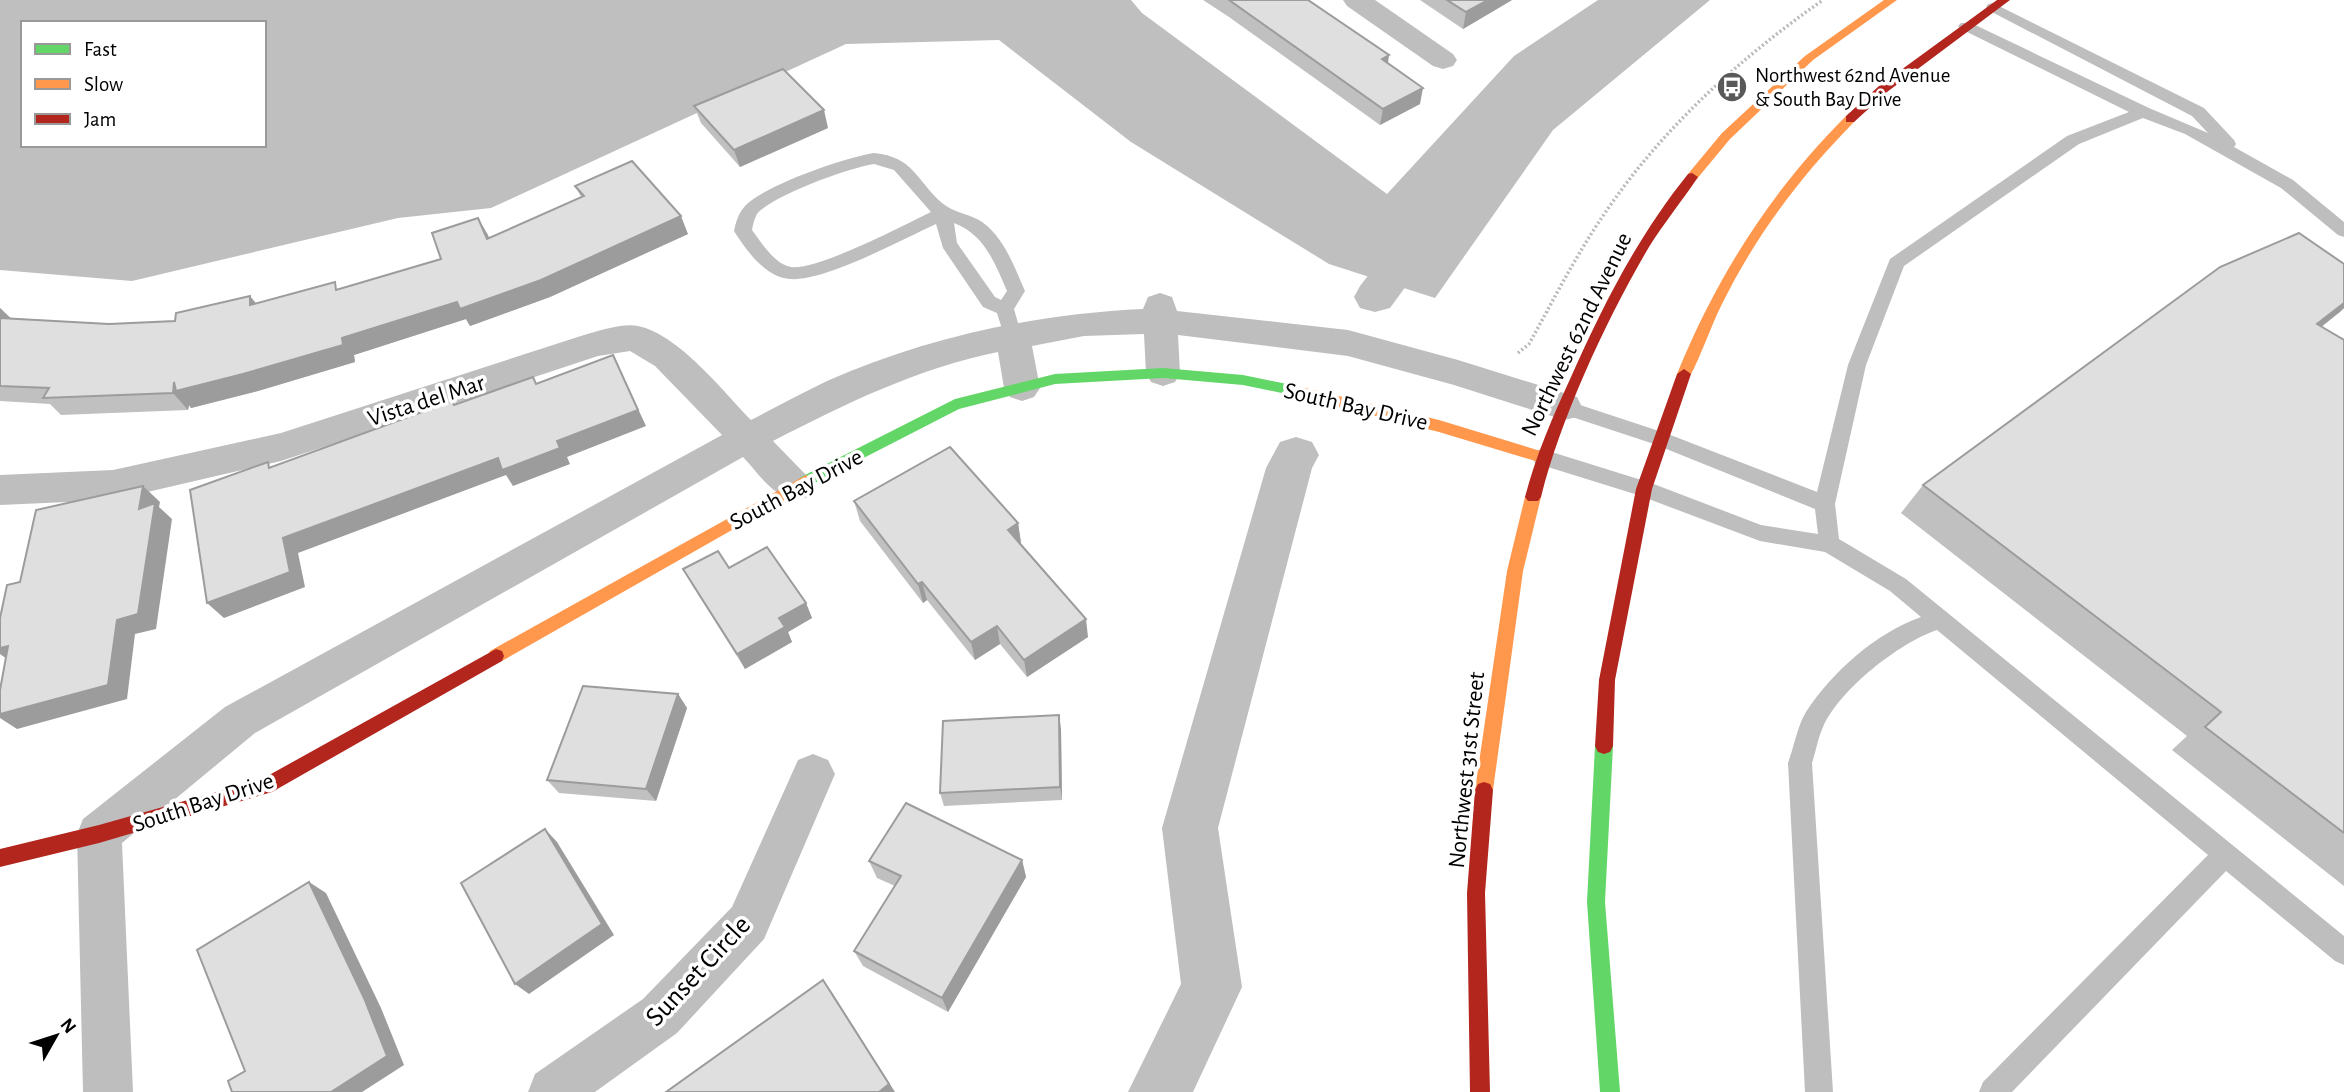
<svg xmlns="http://www.w3.org/2000/svg" width="2344" height="1092" font-family="'Alegreya Sans',sans-serif">
	<style>
		.water { fill: #bfbfbf; fill-rule: evenodd }
		.lines { fill: none; stroke-linecap: round; stroke-linejoin: round }
		.canal { fill: #bfbfbf; fill-rule: evenodd }
		.path { stroke: #b9b9b9; stroke-width: 3.5; stroke-dasharray: 2 2.5; stroke-linecap: butt }
		.lane { fill: #bebebe; fill-rule: evenodd }
		.street { fill: #bebebe; fill-rule: evenodd }
		.fast { fill: #63d668; fill-rule: evenodd }
		.slow { fill: #ff974d; fill-rule: evenodd }
		.jam { fill: #b3261e; fill-rule: evenodd }
		.wall { fill: #c0c0c0 }
		.shaded-wall { fill: #9c9c9c }
		.building { fill: #dfdfdf; stroke: #9c9c9c; stroke-width: 2 }
		.labels { text-anchor: middle; stroke-width: 7; stroke-linejoin: round; paint-order: stroke }
		.far-poi-label { font-size: 21px; fill: #000; stroke: #fff; text-anchor: start }
		.street-label { font-size: 24px; fill: #000; stroke: #fff }
		.near-street-label { font-size: 28px; fill: #000; stroke: #fff }
	</style>
	<rect width="100%" height="100%" fill="#fff"/>
	<path class="water" d="M 0,0 L 1131,0 L 1142,13 L 1387,194 L 1514,56 L 1598,0 L 1710,0 L 1553,130 L 1435,298 L 1329,264 L 1131,142 L 999,40 L 846,44 L 491,208 L 398,218 L 132,281 L 0,270 ZM 23,23 L 264,23 L 264,145 L 23,145 Z"/>
	<g class="lines">
		<g class="canal">
			<polygon points="1427,214 1441,218 1447,228 1441,238 1390,308 1375,312 1360,308 1354,297 1360,286 1413,218"/>
			<polygon points="1296,437 1312,442 1319,455 1312,468 1218,828 1242,987 1193,1092 1128,1092 1181,984 1162,828 1266,468 1280,442"/>
		</g>
		<path class="path" d="M 1518,353 L 1529,344 C 1554,299 1577,253 1607,210 C 1664,127 1740,58 1823,0"/>
		<g class="lane">
			<path d="M 1993,3 L 2204,108 L 2234,140 L 2236,144 L 2234,147 L 2293,180 L 2344,222 L 2344,237 L 2338,235 L 2281,188 L 2185,134 L 2143,118 L 2079,144 L 1904,266 L 1866,365 L 1835,504 L 1839,539 L 1906,579 L 2344,936 L 2344,965 L 2335,961 L 2226,871 L 2012,1092 L 1979,1092 L 1983,1082 L 2208,855 L 1937,630 C 1899,643 1840,689 1823,727 C 1818,738 1816,751 1812,763 L 1833,1092 L 1805,1092 L 1788,763 C 1794,747 1797,727 1806,712 C 1832,672 1876,633 1921,617 L 1890,591 L 1825,552 L 1760,541 L 1638,495 L 1535,463 L 1532,457 L 1535,451 L 1542,449 L 1651,483 L 1761,525 L 1818,534 L 1815,509 L 1654,444 L 1557,412 L 1554,407 L 1557,402 L 1564,400 L 1571,402 L 1668,434 L 1817,492 L 1848,365 L 1890,259 L 2067,136 L 2129,112 L 1961,29 L 1958,26 L 1961,23 L 1971,23 L 2149,108 L 2208,133 L 2192,116 L 1988,10 L 1986,7 L 1988,4 Z"/>
			<path d="M 874,153 C 914,157 916,180 942,203 C 953,212 965,213 977,219 C 1002,232 1014,266 1025,291 L 1014,309 L 1022,337 L 1020,342 L 1006,342 L 997,313 L 983,307 L 943,248 L 936,224 C 903,239 824,282 790,279 C 765,277 746,250 734,231 C 736,222 738,214 745,206 C 763,186 846,157 874,153 ZM 874,164 L 894,170 L 931,212 C 904,225 817,271 791,267 C 774,264 761,242 752,230 C 753,225 754,219 757,214 C 771,196 851,167 874,164 ZM 954,223 C 984,234 995,263 1007,291 L 1001,300 L 995,297 L 957,243 Z"/>
		</g>
		<g class="street">
			<polygon points="1343,0 1375,0 1453,54 1457,60 1453,66 1443,69 1433,66 1347,6"/>
			<path d="M 1160,293 L 1172,297 L 1177,311 L 1348,330 L 1458,360 L 1577,397 L 1582,407 L 1577,417 L 1564,420 L 1454,385 L 1348,356 L 1178,335 L 1180,373 L 1175,382 L 1163,386 L 1151,382 L 1146,373 L 1144,334 L 1084,336 L 1032,346 L 1040,388 L 1034,397 L 1022,401 L 1010,397 L 1004,388 L 998,352 C 918,368 845,404 773,441 L 808,477 L 814,487 L 808,497 C 779,507 762,477 743,457 L 255,733 L 122,843 L 133,1092 L 83,1092 L 77,834 L 83,819 L 225,707 L 722,435 L 655,366 L 630,351 L 598,356 L 281,461 L 113,500 L 0,505 L 0,475 L 113,470 L 281,433 L 584,335 C 599,331 622,323 638,326 C 678,334 723,391 751,420 C 776,407 802,393 827,381 C 927,337 1035,314 1143,309 L 1148,297 Z"/>
			<polygon points="813,754 828,760 835,774 764,939 677,1033 595,1092 528,1092 535,1074 643,999 732,907 798,760"/>
		</g>
		<g class="fast">
			<polygon points="1163,368 1243,375 1301,387 1308,392 1301,397 1243,385 1163,378 1055,384 959,409 811,485 806,487 798,481 801,477 955,399 1055,374"/>
			<polygon points="1604,738 1610,740 1613,746 1605,902 1620,1092 1600,1092 1587,902 1595,746 1598,740"/>
		</g>
		<g class="slow">
			<polygon points="1884,0 1897,0 1813,60 1730,139 1696,180 1688,180 1688,174 1722,133 1805,56"/>
			<path d="M 1850,115 L 1856,119 L 1854,122 C 1801,176 1756,235 1722,304 C 1710,328 1702,354 1689,378 L 1679,378 L 1677,374 C 1717,276 1771,191 1846,116 Z"/>
			<polygon points="1301,387 1439,420 1547,453 1549,457 1542,463 1439,432 1296,396 1294,392 1296,388"/>
			<polygon points="806,475 811,477 814,481 811,485 502,661 496,663 490,661 488,656 490,651"/>
			<polygon points="1533,491 1538,493 1541,497 1523,571 1493,790 1490,796 1484,798 1478,796 1475,790 1507,571 1525,497 1528,493"/>
		</g>
		<g class="jam">
			<polygon points="1997,0 2010,0 1887,92 1854,122 1846,122 1846,116 1879,86"/>
			<path d="M 1692,173 L 1698,177 C 1682,201 1664,223 1649,247 C 1607,318 1561,417 1541,497 L 1538,501 L 1528,501 L 1525,497 C 1536,455 1553,416 1571,377 C 1603,305 1638,236 1688,174 Z"/>
			<polygon points="1684,369 1691,374 1652,489 1615,680 1613,746 1610,752 1604,754 1598,752 1595,746 1599,680 1636,489 1677,374"/>
			<polygon points="496,649 502,651 504,656 502,661 272,792 99,843 0,867 0,849 99,825 262,779"/>
			<polygon points="1484,782 1490,784 1493,790 1485,893 1490,1092 1470,1092 1467,893 1475,790 1478,784"/>
		</g>
	</g>
	<g class="wall">
		<polygon points="1203,0 1308,0 1388,63 1420,104 1380,125 1229,17"/>
		<polygon points="1420,0 1512,0 1463,29"/>
		<polygon points="694,106 828,128 740,167 701,123"/>
		<polygon points="575,186 688,234 550,297 470,326 466,319 354,355 355,362 258,391 191,408 189,405 188,410 61,415 50,404 0,401 0,308 11,318 109,324 175,321 256,304 340,289 441,259 478,218 489,238 581,197"/>
		<polygon points="2344,264 2344,308 2321,327 2344,340 2344,886 2172,750 2187,736 1901,513 1923,485"/>
		<polygon points="854,501 1018,523 1021,543 1020,543 1088,637 1027,677 1000,644 975,660 927,600 923,603 860,521"/>
		<polygon points="729,568 806,603 812,618 788,632 792,642 745,669 692,585 683,569"/>
		<polygon points="678,694 687,708 656,801 559,793 547,780"/>
		<polygon points="1061,729 1062,800 944,806 940,793"/>
		<polygon points="1022,860 1026,877 948,1012 863,966 854,951 895,886 877,878 869,861"/>
	</g>
	<g class="shaded-wall">
		<polygon points="1488,0 1512,0 1463,29 1466,12"/>
		<polygon points="1389,55 1387,71 1382,59"/>
		<polygon points="1423,88 1420,104 1380,125 1383,109"/>
		<polygon points="824,110 828,128 740,167 734,150"/>
		<polygon points="681,216 688,234 550,297 470,326 466,319 354,355 355,362 258,391 191,408 189,405 188,410 173,393 174,382 342,338"/>
		<polygon points="478,218 488,235 496,257 487,239"/>
		<polygon points="250,296 264,313 250,305"/>
		<polygon points="2344,303 2344,308 2340,312 2287,354 2317,324"/>
		<polygon points="0,308 12,320 0,334"/>
		<polygon points="613,355 646,426 567,457 570,464 513,486 506,475 298,553 305,587 224,618 207,603 283,538 498,458 557,441"/>
		<polygon points="143,486 160,502 159,507 172,519 156,629 135,634 127,699 17,729 0,718 0,714 117,620 139,509"/>
		<polygon points="1018,523 1021,543 1011,549 1008,530"/>
		<polygon points="922,582 927,600 923,603 918,584"/>
		<polygon points="806,603 812,618 788,632 792,642 745,669 737,654 779,618"/>
		<polygon points="1086,619 1088,637 1027,677 1024,660"/>
		<polygon points="997,626 1000,644 975,660 971,642"/>
		<polygon points="8,646 14,664 0,654 0,648"/>
		<polygon points="678,694 687,708 656,801 646,789"/>
		<polygon points="1059,715 1061,729 1062,800 1060,787"/>
		<polygon points="545,829 557,842 614,935 529,994 515,984"/>
		<polygon points="1022,860 1026,877 948,1012 942,998"/>
		<polygon points="309,882 326,893 381,1008 404,1065 362,1092 331,1092"/>
		<polygon points="823,980 833,994 895,1092 879,1092"/>
	</g>
	<g class="building">
		<polygon points="1229,0 1308,0 1389,55 1382,59 1423,88 1383,109"/>
		<polygon points="1447,0 1488,0 1466,12"/>
		<polygon points="783,69 824,110 734,150 694,106"/>
		<polygon points="632,161 681,216 541,280 460,309 457,302 342,338 343,345 243,374 176,391 174,382 173,393 43,398 49,388 0,386 0,318 109,324 175,321 176,313 250,296 250,305 335,282 336,290 441,259 432,233 478,218 487,239 584,196 575,186"/>
		<polygon points="2299,233 2344,264 2344,303 2317,324 2344,340 2344,833 2205,727 2221,712 1923,485 2220,267"/>
		<polygon points="613,355 638,410 557,441 560,448 502,470 498,458 283,538 290,572 207,603 190,490 268,462 269,468 452,401 454,405 533,377 536,384"/>
		<polygon points="950,447 1018,523 1008,530 1086,619 1024,660 997,626 971,642 922,582 918,584 854,501"/>
		<polygon points="143,486 139,509 155,503 138,614 117,620 108,685 0,714 0,690 8,646 0,648 0,618 7,585 20,582 36,510"/>
		<polygon points="767,547 806,603 779,618 785,627 737,654 683,569 718,551 729,568"/>
		<polygon points="583,686 678,694 646,789 547,780"/>
		<polygon points="1059,715 1060,787 940,793 943,721"/>
		<polygon points="906,803 1022,860 942,998 854,951 901,876 869,861"/>
		<polygon points="545,829 602,924 515,984 461,883"/>
		<polygon points="309,882 364,998 387,1056 331,1092 232,1092 228,1081 245,1071 197,950"/>
		<polygon points="823,980 889,1084 879,1092 666,1092"/>
	</g>
	<defs>
		<g id="bus-disc" transform="scale(1.575)"><circle r="9.5" fill="#595959" stroke="#fff"/><path d="M-5-6H5V4H4V6H2V4H-2V6H-4V4H-5ZM-3.5-4V0h7V-4ZM-3.5 1.2v1.5H-2V1.2ZM2 1.2v1.5H3.5V1.2Z" fill="#fff"/></g>
	</defs>
	<g fill-rule="evenodd">
		<use href="#bus-disc" x="1732" y="87"/>
	</g>
	<g class="labels">
		<g class="far-poi-label">
			<text x="1755" y="82">Northwest 62nd Avenue<tspan x="1755" dy="24">&amp; South Bay Drive</tspan></text>
		</g>
		<g class="street-label">
			<text transform="translate(1576 334) rotate(-64)" y="8">Northwest 62nd Avenue</text>
			<text transform="translate(426 400) rotate(-18)" y="8">Vista del Mar</text>
			<text transform="translate(1356 406) rotate(13)" y="8">South Bay Drive</text>
			<text transform="translate(796 489) rotate(-28)" y="8">South Bay Drive</text>
			<text transform="translate(1466 770) rotate(-84)" y="8">Northwest 31st Street</text>
			<text transform="translate(203 802) rotate(-18)" y="8">South Bay Drive</text>
		</g>
		<g class="near-street-label">
			<text transform="translate(697 970) rotate(-47)" y="10">Sunset Circle</text>
		</g>
	</g>
	<rect x="21" y="21" width="245" height="126" fill="#ffffff" stroke="#999999" stroke-width="2"/>
	<rect x="35" y="44" width="35" height="10" fill="#63d668" stroke="#999999" stroke-width="2"/>
	<text x="84" y="56" font-size="21" fill="#000000">Fast</text>
	<rect x="35" y="79" width="35" height="10" fill="#ff974d" stroke="#999999" stroke-width="2"/>
	<text x="84" y="91" font-size="21" fill="#000000">Slow</text>
	<rect x="35" y="114" width="35" height="10" fill="#b3261e" stroke="#999999" stroke-width="2"/>
	<text x="84" y="126" font-size="21" fill="#000000">Jam</text>
	<g transform="translate(56 1036) rotate(51)" stroke="#ffffff" stroke-width="5" paint-order="stroke">
	<path d="M0-5L12 26L0 18L-12 26Z" fill="#000000"/>
	<text y="-10" font-size="19" font-weight="bold" text-anchor="middle" fill="#000000">N</text>
	</g>
</svg>
